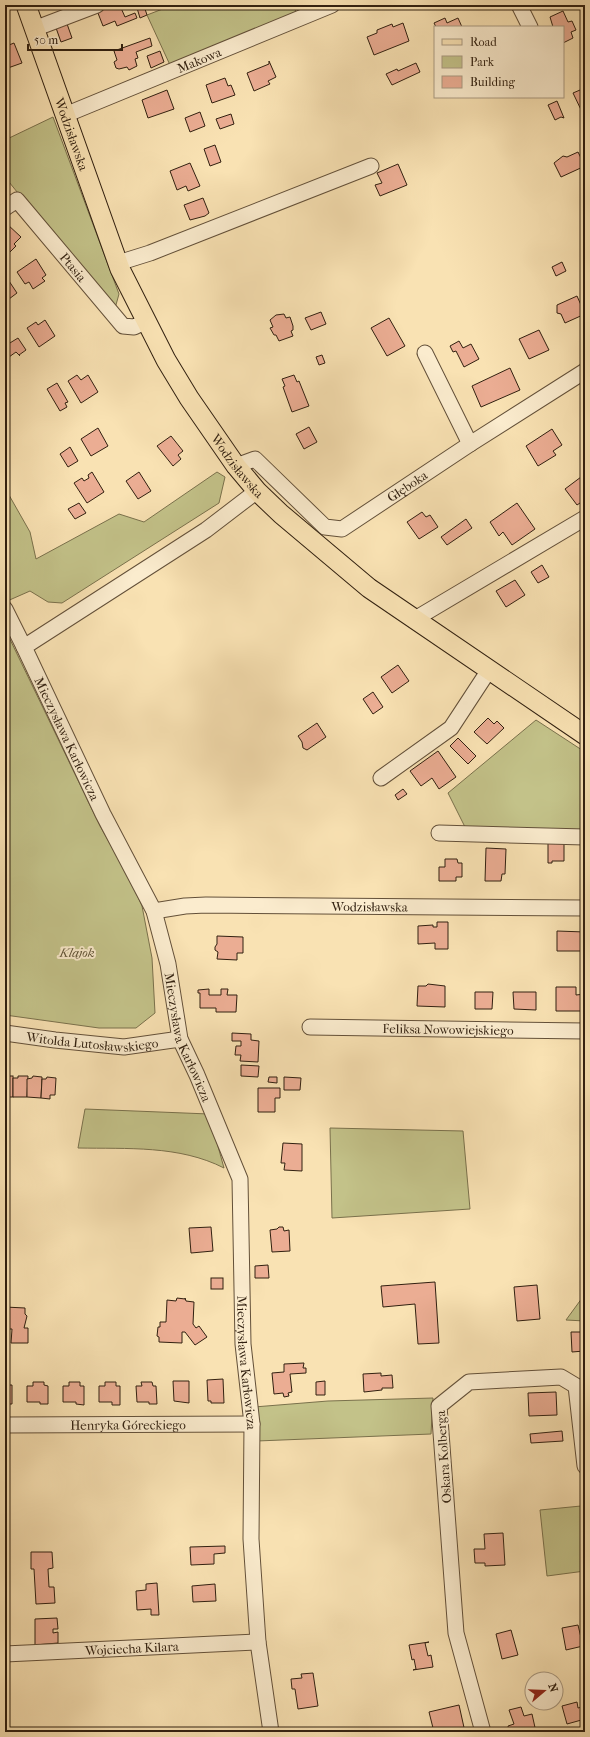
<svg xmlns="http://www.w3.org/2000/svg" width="590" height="1737" font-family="'IM FELL French Canon',serif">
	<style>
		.green { fill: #c3c289; stroke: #7a714c }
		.building { fill: #ebad93; stroke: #312010 }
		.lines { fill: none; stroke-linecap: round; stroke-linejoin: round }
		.minor-casing { stroke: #635039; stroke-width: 17 }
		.major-casing { stroke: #312010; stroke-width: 21 }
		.minor { stroke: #fbecce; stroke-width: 15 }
		.major { stroke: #f9e2b3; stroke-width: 19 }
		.labels { text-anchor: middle; stroke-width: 4; stroke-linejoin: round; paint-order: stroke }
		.street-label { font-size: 13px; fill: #312010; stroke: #fbecce }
		.park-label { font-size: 13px; font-style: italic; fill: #5d5134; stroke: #fbecce }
	</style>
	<rect width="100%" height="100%" fill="#f9e2b3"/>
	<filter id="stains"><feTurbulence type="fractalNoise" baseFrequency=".005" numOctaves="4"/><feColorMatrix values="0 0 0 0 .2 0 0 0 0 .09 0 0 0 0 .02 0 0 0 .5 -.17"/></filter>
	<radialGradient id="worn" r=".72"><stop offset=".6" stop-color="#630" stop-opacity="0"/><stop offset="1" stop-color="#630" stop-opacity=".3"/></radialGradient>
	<g class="green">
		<polygon points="173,5 293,5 297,14 170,65 147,15"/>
		<polygon points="53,117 119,294 114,312 5,177 5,140"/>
		<polygon points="217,472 225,477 219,503 62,603 48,602 30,591 5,602 5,488 30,532 36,559 119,514 144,522"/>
		<polygon points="5,629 100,826 129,877 142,906 152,958 155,1013 136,1028 99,1028 5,1015"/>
		<polygon points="536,720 585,752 585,830 465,827 448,793"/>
		<path d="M 85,1109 L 209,1114 L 224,1168 C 179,1145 127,1149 78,1148 Z"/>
		<polygon points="330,1128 463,1131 470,1209 332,1218"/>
		<polygon points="585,1294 585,1321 566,1320"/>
		<polygon points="433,1398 431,1434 257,1441 254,1407 328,1401"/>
		<polygon points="581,1506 585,1541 585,1571 547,1576 540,1510"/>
	</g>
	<g class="building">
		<polygon points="104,5 115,5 117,9 121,8 125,17 135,13 137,18 117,26 115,21 103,26 96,8"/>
		<polygon points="144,6 147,15 140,18 137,8"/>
		<polygon points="563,11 568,22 572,21 576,30 571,32 573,38 563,43 563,27 553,27 550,17"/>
		<polygon points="445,18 447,23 458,18 462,27 436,27 434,23"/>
		<polygon points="66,21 72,38 61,42 55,25"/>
		<polygon points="403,23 409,41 374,55 367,37 377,33 377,30 392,24 393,27"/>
		<polygon points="6,37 9,45 14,43 22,63 5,69"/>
		<polygon points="150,38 152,46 136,52 138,58 135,59 137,66 129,70 127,67 119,69 116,68 114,62 117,60 114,51"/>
		<polygon points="160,51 164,62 151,68 147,56"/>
		<polygon points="269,61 276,77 268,81 270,84 254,91 247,73 269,64"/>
		<polygon points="416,63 420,72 392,85 386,74 397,69 398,71"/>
		<polygon points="225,78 228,86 231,85 235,95 212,103 206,85"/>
		<polygon points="167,90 174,109 148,118 142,100"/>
		<polygon points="580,90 582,93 585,92 585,115 584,116 573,93"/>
		<polygon points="557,101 564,118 561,117 555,120 548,105"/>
		<polygon points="200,112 205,126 190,132 185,118"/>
		<polygon points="231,114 234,124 220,129 216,119"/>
		<polygon points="215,145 221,162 210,166 204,149"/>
		<polygon points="578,152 585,166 561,177 554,163 563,156 567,157"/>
		<polygon points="190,163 200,186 188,191 186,186 177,190 170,171"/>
		<polygon points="398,164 407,185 380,196 375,185 382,183 377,173"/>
		<polygon points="203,198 209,213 205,216 190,220 184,205"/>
		<polygon points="7,224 21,237 14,244 16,246 10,252 5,247 5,226"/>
		<polygon points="36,259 46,275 42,278 45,281 33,289 29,282 25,284 17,272"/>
		<polygon points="562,262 566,271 556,276 552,267"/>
		<polygon points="5,275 17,293 9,299 5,293"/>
		<polygon points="577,296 585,314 565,323 561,314 557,313 557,305"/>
		<polygon points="321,312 326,324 311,330 305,318"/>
		<polygon points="284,314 286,318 290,317 293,326 293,330 291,331 293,336 279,341 276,335 274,335 270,328 273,327 270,320 276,315"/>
		<polygon points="389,318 405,346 387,356 371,328"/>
		<polygon points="45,320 55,336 39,347 27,328 36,322 38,325"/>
		<polygon points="539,330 549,350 529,359 519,339"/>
		<polygon points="18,338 26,350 19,355 20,356 16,352 9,357 5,350 5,346"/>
		<polygon points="459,341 463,348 471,344 479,359 464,367 456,351 453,352 450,346"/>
		<polygon points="322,355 325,363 319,365 316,357"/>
		<polygon points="510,368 520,390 481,407 472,386"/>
		<polygon points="77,375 81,380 88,375 98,392 81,403 68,381"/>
		<polygon points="294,375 297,382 299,381 309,406 292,412 283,387 285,386 282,379"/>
		<polygon points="57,383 68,402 65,403 67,407 60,411 47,389"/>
		<polygon points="309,427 317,442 304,449 296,434"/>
		<polygon points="98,428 108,446 91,456 81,439"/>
		<polygon points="552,429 562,445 553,451 556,455 538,466 526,446"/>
		<polygon points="171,436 183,451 178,455 181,459 173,466 157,446"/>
		<polygon points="70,447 78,461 68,467 60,454"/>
		<polygon points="92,472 104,492 87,503 74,483 82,478 84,481 89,478 88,475"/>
		<polygon points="139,472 151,491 138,499 126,481"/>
		<polygon points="585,474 585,504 583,501 577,505 565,489"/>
		<polygon points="79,503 86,513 75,519 68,509"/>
		<polygon points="517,503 535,529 512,545 503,532 499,536 490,522"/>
		<polygon points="422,512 426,517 430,515 438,527 419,539 407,522"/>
		<polygon points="466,519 472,528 447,545 441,537"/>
		<polygon points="542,565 549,577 538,583 531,572"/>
		<polygon points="515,580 525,595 506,607 496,591"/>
		<polygon points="398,665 409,681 392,693 381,677"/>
		<polygon points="373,692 383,707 373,714 363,699"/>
		<polygon points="488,718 494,724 497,721 504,728 487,744 474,732"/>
		<polygon points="317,723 326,737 307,750 303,748 302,742 298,736"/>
		<polygon points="458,738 476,756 468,764 450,746"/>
		<polygon points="438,751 456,777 439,789 432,778 421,786 410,771"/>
		<polygon points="403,789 407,794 398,800 395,795"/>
		<polygon points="548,841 564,841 564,861 552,861 552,863 548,863"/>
		<polygon points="486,848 506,849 505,874 502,874 501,881 485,881"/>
		<polygon points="445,859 457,859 458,863 462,863 462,877 456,877 456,881 439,881 439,867 445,867"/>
		<polygon points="437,922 448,922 448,949 435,949 435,943 418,944 418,926 433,925 433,927 437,927"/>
		<polygon points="557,931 585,932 585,951 557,951"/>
		<polygon points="217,936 243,937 243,953 237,953 237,960 217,959 218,952 215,950 215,947 217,944"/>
		<polygon points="428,984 445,986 445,1007 417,1006 418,986 426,986"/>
		<polygon points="556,987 576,987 576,995 585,994 585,1011 556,1011"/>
		<polygon points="209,989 209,995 221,995 221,989 228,989 227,995 237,995 236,1012 216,1012 216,1008 200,1008 200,993 198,993 198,990"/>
		<polygon points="475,992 493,992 492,1009 475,1009"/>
		<polygon points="513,992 536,992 536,1010 514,1009"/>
		<polygon points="232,1033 251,1034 251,1040 259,1041 258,1062 240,1061 241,1055 235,1055 236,1046 241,1046 241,1041 232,1041"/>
		<polygon points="241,1065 259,1066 258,1077 241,1076"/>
		<rect x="5" y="1076" width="8" height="21"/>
		<polygon points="18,1076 28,1076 27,1097 13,1097 13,1078 18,1078"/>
		<polygon points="33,1076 42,1077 41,1098 27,1097 27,1079 32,1078"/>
		<polygon points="47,1077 56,1078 55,1095 50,1095 50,1099 41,1098 42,1079 46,1079"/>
		<polygon points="269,1077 277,1077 277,1083 268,1082"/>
		<polygon points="284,1077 301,1078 300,1090 284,1090"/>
		<polygon points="258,1088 280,1088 280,1098 275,1098 275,1112 258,1112"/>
		<polygon points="283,1143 302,1144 302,1171 284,1170 285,1163 281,1163"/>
		<polygon points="211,1227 213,1251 191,1253 189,1228"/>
		<polygon points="279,1227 283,1227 284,1231 289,1230 290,1251 272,1252 270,1230 277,1229"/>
		<polygon points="268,1265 269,1278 255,1278 255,1266"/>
		<rect x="211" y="1278" width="12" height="11"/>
		<polygon points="435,1282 439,1343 418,1344 415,1304 383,1307 381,1286"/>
		<polygon points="537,1285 540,1319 517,1321 514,1287"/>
		<polygon points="177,1298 185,1299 185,1298 186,1301 194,1302 193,1324 196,1328 199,1326 207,1337 195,1345 185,1332 182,1332 182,1343 159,1342 159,1337 157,1336 158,1327 160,1327 160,1322 166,1322 167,1300 176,1301"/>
		<polygon points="5,1307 25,1308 25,1314 27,1316 24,1328 28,1328 28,1343 11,1343 12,1329 5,1329"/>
		<polygon points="571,1332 585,1332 585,1356 584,1351 572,1352"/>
		<polygon points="304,1363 303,1368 306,1368 306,1373 290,1374 292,1392 288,1393 289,1396 284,1397 283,1393 274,1394 272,1373 284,1372 284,1364"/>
		<polygon points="381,1373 381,1376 392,1375 393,1388 382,1388 382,1390 364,1392 363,1374"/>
		<polygon points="223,1379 224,1403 211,1403 211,1401 208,1401 207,1380"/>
		<polygon points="173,1381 189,1381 189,1403 174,1401"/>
		<polygon points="325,1381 325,1395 316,1395 316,1382"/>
		<polygon points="5,1382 8,1382 8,1385 12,1385 12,1404 5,1404"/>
		<polygon points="33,1382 44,1382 44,1385 48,1386 48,1404 40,1404 40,1402 27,1402 27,1386 33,1386"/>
		<polygon points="69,1382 80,1382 80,1386 84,1386 84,1405 76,1404 76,1402 63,1402 63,1386 69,1386"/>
		<polygon points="105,1382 116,1382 116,1386 120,1386 120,1405 112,1405 112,1402 99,1402 99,1386 105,1386"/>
		<polygon points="141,1382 152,1382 153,1386 156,1386 157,1404 149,1404 149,1402 137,1402 136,1386 142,1386"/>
		<polygon points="556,1392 557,1415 529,1416 528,1393"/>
		<polygon points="562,1431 563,1441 531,1443 530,1434"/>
		<polygon points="503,1533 505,1565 485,1566 485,1563 475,1563 474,1549 485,1549 484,1534"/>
		<polygon points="225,1546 225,1553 214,1554 214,1564 191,1565 190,1547"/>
		<polygon points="31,1552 52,1552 53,1568 48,1569 49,1587 54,1587 55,1603 36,1604 34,1569 31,1569"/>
		<polygon points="157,1583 159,1615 151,1615 151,1609 137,1610 136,1591 146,1590 146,1584"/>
		<polygon points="215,1584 216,1601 193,1602 192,1586"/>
		<polygon points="57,1618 58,1629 53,1629 53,1633 58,1632 58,1643 35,1645 35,1619"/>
		<polygon points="578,1625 583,1646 566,1650 562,1628"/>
		<polygon points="511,1630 518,1655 502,1659 496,1634"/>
		<polygon points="429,1642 425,1643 428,1656 431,1655 433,1667 413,1670 416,1669 414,1659 412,1660 409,1645"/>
		<polygon points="313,1673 318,1706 298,1709 295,1689 292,1689 291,1679 302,1678 301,1674"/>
		<polygon points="577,1702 578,1708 582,1707 585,1719 567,1724 562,1706"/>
		<polygon points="459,1705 465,1732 434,1732 429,1712"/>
		<polygon points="521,1707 524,1716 532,1714 536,1732 509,1732 508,1726 514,1724 509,1710"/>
	</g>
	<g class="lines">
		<g class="minor-casing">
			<g id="minor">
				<polyline points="519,5 530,27"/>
				<polyline points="34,29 97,5"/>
				<path id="s1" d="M 65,115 L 332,5"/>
				<path id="s2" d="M 5,208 L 17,200 L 123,326 L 134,327 L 145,322"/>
				<polyline points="118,263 150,253 371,166"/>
				<polyline points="425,353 470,444"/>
				<path id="s3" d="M 236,466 L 255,459 L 325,527 L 342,529 L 470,444 L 585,371"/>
				<path id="s4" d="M 257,491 L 206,530 L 24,647 L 103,814 L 154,911 L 168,964 L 180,1039 L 197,1075 L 240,1179 L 243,1344 L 252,1424 L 251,1539 L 258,1642 L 271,1732"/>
				<polyline points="5,609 24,647"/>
				<polyline points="415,619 585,518"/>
				<polyline points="381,778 451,728 489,670"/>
				<polyline points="439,833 585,837"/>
				<path id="s5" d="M 154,911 L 185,906 L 206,905 L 585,908"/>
				<path id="s6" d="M 310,1027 L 585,1031"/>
				<path id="s7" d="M 5,1033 L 55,1040 L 124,1047 L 180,1039"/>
				<path id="s8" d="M 5,1425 L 252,1424"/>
				<path id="s9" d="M 5,1654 L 258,1642"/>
				<polyline points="483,1732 456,1633 439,1406 469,1382 561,1377 576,1386 585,1466"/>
			</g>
		</g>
		<g class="major-casing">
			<g id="major">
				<path id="s10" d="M 26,5 L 120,269 L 166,360 L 189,398 L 236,466 L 257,491 L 281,514 L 369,588 L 585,735"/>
			</g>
		</g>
		<use href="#minor" class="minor"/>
		<use href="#major" class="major"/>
	</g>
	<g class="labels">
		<g class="street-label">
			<text dy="5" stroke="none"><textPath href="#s1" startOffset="145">Makowa</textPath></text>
			<text dy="5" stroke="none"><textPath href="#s10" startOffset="137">Wodzisławska</textPath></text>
			<text dy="5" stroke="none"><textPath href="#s2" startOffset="102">Ptasia</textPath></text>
			<text dy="5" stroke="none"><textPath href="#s10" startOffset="510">Wodzisławska</textPath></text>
			<text dy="5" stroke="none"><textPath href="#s3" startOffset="213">Głęboka</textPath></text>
			<text dy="5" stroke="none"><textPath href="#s4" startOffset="382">Mieczysława Karłowicza</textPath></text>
			<text dy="5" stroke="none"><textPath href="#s5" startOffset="216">Wodzisławska</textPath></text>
			<text dy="5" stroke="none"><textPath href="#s6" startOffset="138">Feliksa Nowowiejskiego</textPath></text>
			<text dy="5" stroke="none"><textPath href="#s4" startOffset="706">Mieczysława Karłowicza</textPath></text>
			<text dy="5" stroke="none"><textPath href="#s7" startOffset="88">Witolda Lutosławskiego</textPath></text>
			<text dy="5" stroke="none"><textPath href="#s4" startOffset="1042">Mieczysława Karłowicza</textPath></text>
			<text dy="5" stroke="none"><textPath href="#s8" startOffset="123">Henryka Góreckiego</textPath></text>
			<text transform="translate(443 1457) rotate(-94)" y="5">Oskara Kolberga</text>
			<text dy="5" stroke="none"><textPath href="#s9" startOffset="127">Wojciecha Kilara</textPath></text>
		</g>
		<g class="park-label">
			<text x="77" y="957">Klajok</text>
		</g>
	</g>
	<rect width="590" height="1737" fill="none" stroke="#f9e2b3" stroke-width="20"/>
	<rect x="6" y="6" width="578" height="1725" fill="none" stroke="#312010" stroke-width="2"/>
	<rect x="10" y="10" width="570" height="1717" fill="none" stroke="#312010"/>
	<rect x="434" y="26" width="130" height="72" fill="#fbecce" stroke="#aa9a82"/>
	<rect x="442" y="39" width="20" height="6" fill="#f9e2b3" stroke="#aa9a82"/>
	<text x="470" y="46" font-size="12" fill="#312010">Road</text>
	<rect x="442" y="56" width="20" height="12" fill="#c3c289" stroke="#aa9a82"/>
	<text x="470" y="66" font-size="12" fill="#312010">Park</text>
	<rect x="442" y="76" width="20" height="12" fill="#ebad93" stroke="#aa9a82"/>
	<text x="470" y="86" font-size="12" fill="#312010">Building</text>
	<g transform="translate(544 1691) rotate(71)"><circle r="19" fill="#fbecce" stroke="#aa9a82"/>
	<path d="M0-3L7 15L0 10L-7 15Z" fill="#8f2418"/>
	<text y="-6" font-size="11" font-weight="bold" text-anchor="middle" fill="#312010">N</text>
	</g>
	<path d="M28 44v6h94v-6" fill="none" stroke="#312010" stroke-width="2"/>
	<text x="34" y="44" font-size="12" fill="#312010" stroke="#fbecce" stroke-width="3" paint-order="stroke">50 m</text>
	<rect width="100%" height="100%" filter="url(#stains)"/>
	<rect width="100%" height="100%" fill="url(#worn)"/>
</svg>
